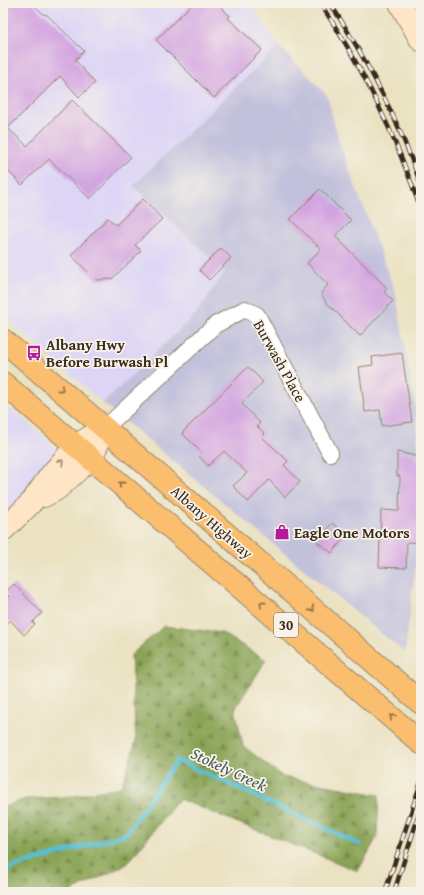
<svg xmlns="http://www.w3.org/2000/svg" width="424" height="895" viewBox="0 0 424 895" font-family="'Gentium Book Plus',serif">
	<defs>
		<pattern id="forest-firs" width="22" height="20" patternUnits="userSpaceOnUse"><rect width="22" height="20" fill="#8aa456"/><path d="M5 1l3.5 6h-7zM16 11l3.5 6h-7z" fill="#728647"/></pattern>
	</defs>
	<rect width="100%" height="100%" fill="#f7f3e8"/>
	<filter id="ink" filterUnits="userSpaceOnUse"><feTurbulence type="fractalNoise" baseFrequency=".025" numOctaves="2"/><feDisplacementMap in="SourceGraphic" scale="8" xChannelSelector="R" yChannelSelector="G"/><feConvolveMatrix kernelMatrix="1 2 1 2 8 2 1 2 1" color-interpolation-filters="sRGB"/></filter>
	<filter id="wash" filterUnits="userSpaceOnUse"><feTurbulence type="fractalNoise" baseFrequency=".012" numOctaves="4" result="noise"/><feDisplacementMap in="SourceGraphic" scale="16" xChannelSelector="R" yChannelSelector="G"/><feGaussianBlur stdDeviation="0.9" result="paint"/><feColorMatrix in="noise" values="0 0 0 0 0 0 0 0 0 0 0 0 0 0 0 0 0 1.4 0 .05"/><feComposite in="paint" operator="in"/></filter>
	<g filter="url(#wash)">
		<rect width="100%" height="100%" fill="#ebe2c2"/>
		<g fill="#ddd5f6">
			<polygon points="3,3 250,3 279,46 133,186 225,271 197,313 103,403 3,315"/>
			<polygon points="3,402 73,462 3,527"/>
		</g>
		<polygon fill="#c2c1dc" points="279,46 327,95 340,145 396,294 416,411 421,505 421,521 405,653 103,403 197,313 225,271 133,186"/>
		<polygon fill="url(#forest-firs)" stroke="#62673a" points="164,626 222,633 266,660 235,709 243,746 283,777 379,795 377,837 358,871 179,799 127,864 70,892 3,892 3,807 26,799 69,797 121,787 136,741 131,655"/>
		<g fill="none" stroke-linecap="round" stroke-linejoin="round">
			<polyline stroke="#55bfd2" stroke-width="4.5" points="3,870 126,834 177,760 359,844"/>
		</g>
		<g id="blocks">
			<g fill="#d3a5e0">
				<polygon points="12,3 32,3 44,15 46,14 84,51 75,60 95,83 79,97 60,76 8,128 27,146 72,100 131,157 90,199 49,159 22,185 3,166 3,12"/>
				<polygon points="193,3 217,3 230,16 228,18 262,50 214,98 156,40"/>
				<polygon points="320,189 351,220 335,236 387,288 384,292 393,301 360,336 326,302 321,293 328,285 307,263 321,249 290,219"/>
				<polygon points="143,199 162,219 135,245 141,251 112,279 96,280 71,255 108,218 116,225"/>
				<polygon points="221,248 231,258 209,280 199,270"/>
				<polygon points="402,353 412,422 382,426 380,410 365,412 359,367 373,365 372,357"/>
				<polygon points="248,367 263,382 242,404 260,423 257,426 265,434 262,437 288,461 284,465 300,482 285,497 269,480 248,502 233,486 247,473 224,451 208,466 199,456 202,453 182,433"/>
				<polygon points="397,452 416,456 416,461 421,461 420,543 407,542 406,568 379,567 381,510 399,511 400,476 397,476"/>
				<polygon points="332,523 347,534 332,553 317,542"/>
				<polygon points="14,584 42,613 32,623 35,624 24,635 10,620 3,626 3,601 9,596 5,592"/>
			</g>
		</g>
	</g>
	<g filter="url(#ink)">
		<use href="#blocks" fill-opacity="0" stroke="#938670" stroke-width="1"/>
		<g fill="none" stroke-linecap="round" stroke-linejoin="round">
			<g stroke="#938670" stroke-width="18">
				<polyline id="street" points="105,428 215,325 245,309 257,315 330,453"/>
			</g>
			<g stroke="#938670" stroke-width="24">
				<g id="secondary">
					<polyline points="400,3 421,40"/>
					<polyline points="44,496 57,489 91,458 99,441"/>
					<polyline points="3,530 31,503 50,476 77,445 105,428"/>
				</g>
			</g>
			<g stroke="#938670" stroke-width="24">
				<g id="highway">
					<polyline points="3,340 421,703"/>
					<polyline points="3,383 421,743"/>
				</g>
			</g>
			<use href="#street" stroke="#fff" stroke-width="16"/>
			<use href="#secondary" stroke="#fde5c5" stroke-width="22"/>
			<use href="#highway" stroke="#fbbd6e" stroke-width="22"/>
			<g stroke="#3b2a1e" stroke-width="4.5">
				<g id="rail">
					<path d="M320,3C363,67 396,137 421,210"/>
					<path d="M330,3C367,60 399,121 421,185"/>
					<polyline points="385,892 421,782"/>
					<polyline points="394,892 421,808"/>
				</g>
			</g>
			<use href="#rail" stroke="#f7f3e8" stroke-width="3" stroke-dasharray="9" stroke-linecap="butt"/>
		</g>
		<defs><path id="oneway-chevron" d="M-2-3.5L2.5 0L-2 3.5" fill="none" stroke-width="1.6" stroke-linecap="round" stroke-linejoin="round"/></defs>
		<g stroke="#916c42">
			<use href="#oneway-chevron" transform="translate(61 389) rotate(41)"/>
			<use href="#oneway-chevron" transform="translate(121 484) rotate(-140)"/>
			<use href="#oneway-chevron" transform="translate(262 604) rotate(-139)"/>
			<use href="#oneway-chevron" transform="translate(312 609) rotate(41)"/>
			<use href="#oneway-chevron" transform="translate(392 717) rotate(-139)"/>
		</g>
		<use stroke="#9c8872" href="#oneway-chevron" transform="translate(61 462) rotate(-48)"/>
	</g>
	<defs>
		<g id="bus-bare" transform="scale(1.2)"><path d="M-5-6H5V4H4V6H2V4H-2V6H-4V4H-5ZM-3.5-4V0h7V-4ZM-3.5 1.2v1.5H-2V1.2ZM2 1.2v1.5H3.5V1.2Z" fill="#b5179e" stroke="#f7f3e8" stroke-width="2.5" paint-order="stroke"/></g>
		<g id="shop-bare" transform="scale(1.2)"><path d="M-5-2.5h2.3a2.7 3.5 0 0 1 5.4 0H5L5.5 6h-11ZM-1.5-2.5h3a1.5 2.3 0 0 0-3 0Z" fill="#b5179e" stroke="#f7f3e8" stroke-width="2.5" paint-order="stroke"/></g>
	</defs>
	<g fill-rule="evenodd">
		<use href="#bus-bare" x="34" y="353"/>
		<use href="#shop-bare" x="282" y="532"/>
	</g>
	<g text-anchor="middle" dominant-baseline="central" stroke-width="3.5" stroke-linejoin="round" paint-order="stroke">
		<rect fill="#f7f3e8" stroke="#73665b" stroke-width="1" x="274" y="613" width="24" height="24" rx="3"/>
		<g font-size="14" font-weight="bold" fill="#3b2a1e">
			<text x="286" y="625">30</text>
		</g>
		<g font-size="15" font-weight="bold" fill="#3b2a1e" stroke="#f7f3e8" text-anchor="start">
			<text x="46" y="344">Albany Hwy<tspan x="46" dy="17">Before Burwash Pl</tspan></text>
			<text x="294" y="532">Eagle One Motors</text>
		</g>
		<g font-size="15" fill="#3b2a1e" stroke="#f7f3e8">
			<text transform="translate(280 361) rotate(61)">Burwash Place</text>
			<text transform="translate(212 522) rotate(41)">Albany Highway</text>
		</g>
		<g font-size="16" font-style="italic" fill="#435754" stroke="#f7f3e8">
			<text transform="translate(229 769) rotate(25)">Stokely Creek</text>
		</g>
	</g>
	<rect width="424" height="895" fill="none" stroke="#f7f3e8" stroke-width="16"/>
</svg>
